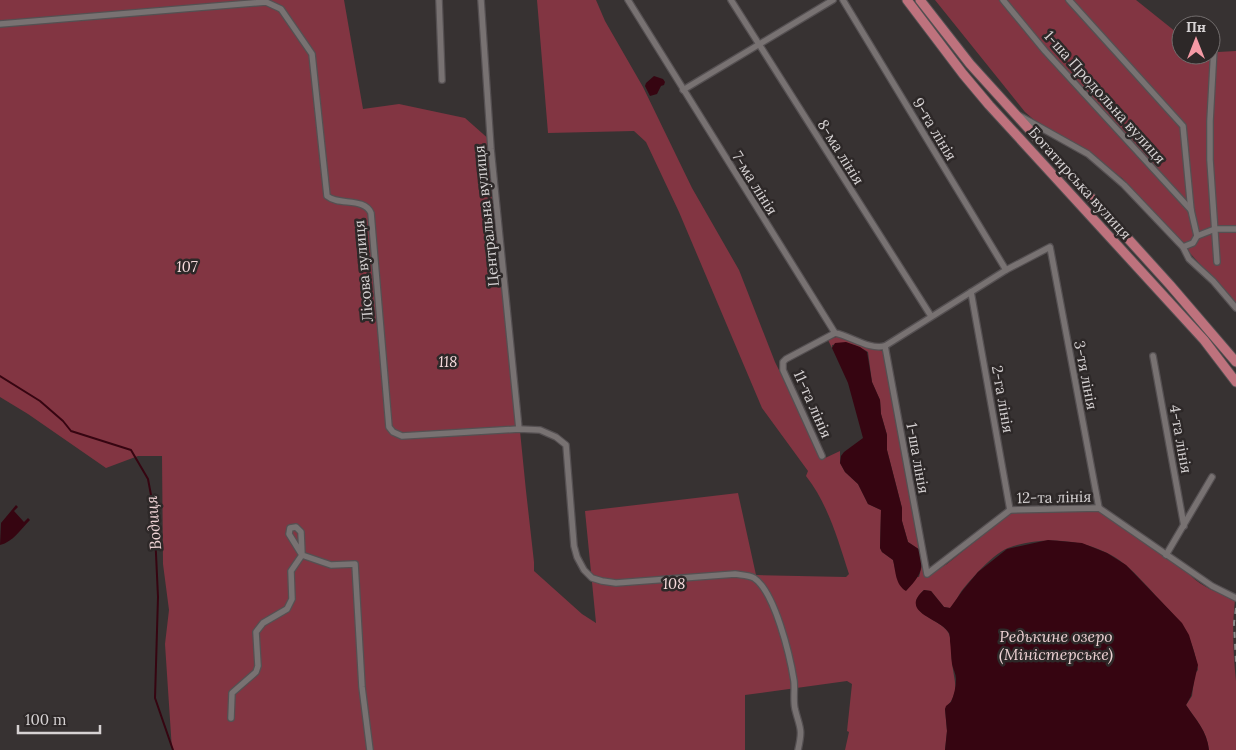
<svg xmlns="http://www.w3.org/2000/svg" width="1236" height="750" viewBox="0 0 1236 750" font-family="Lora,serif">
	<rect width="100%" height="100%" fill="#373232"/>
	<g fill="#823542">
		<path d="M0,0H344L363,109L399,104L465,118L491,141L526,491L534,562V571L582,614L596,623L585,511L738,493L756,575L846,577L849,574C838,540 828,504 806,476L808,471L762,408L679,212L646,142L634,131L548,133L537,0H596L605,21L643,87L692,188L739,270L775,362L823,459L840,451V463L845,472L858,484L868,504L881,510L880,548L882,552L893,560L896,572L919,577L922,565L921,555L927,576L947,564L1010,513L1086,510L1098,511L1188,572C1199,587 1218,592 1235,600C1232,627 1233,653 1236,681C1236,703 1236,727 1236,750H1209C1207,731 1196,720 1186,705L1192,696L1195,673L1198,670C1193,634 1180,621 1156,596C1147,586 1137,575 1127,566C1096,539 1045,534 1008,548C993,554 973,577 963,589C958,595 956,603 950,608L944,607L931,591L924,590C898,613 943,618 949,634C952,642 951,653 952,662C954,683 961,691 945,709L947,731L945,750H845L849,732L847,731L852,684L847,681L745,695V750H172L165,644L169,610L163,564L162,456H138L106,468L28,414L0,397Z"/>
		<polygon points="935,0 1136,0 1181,36 1181,55 1211,55 1211,41 1215,41 1218,52 1236,51 1236,304 1122,178 1095,158 1066,139 1040,125 1025,112"/>
		<path d="M839,336L882,351L885,355L920,550L908,542L902,521V508L887,450V435L881,414L880,400L872,382L868,352C856,344 846,342 832,345V348L828,340Z"/>
	</g>
	<g fill="#360511">
		<polygon points="654,76 663,79 665,82 664,85 661,86 657,94 650,96 645,86 646,83"/>
		<path d="M846,342L860,347L867,352L872,382L880,400L881,414L887,435V450L902,508V521L908,542L920,550C924,570 920,576 906,591C895,584 896,572 893,560L882,552L880,548L881,510L868,504L858,484L845,472L840,463L841,456L844,452L863,438L848,383L832,348L835,343Z"/>
		<path d="M16,505L18,507L14,511L24,522L28,518L30,520C21,529 13,542 0,545L1,523Z"/>
		<path d="M1048,540L1082,543L1107,553L1126,565L1182,623L1189,635L1198,665L1191,696L1186,705C1196,720 1207,731 1209,750H945L947,731L945,709L946,706L951,702C954,695 956,687 956,679C956,674 953,669 952,664C951,657 951,649 950,641C950,638 950,636 949,633C941,618 898,613 924,590L931,591L944,607L950,608L963,590L978,572L1007,549Z"/>
	</g>
	<g fill="none" stroke-linecap="round" stroke-linejoin="round">
		<polyline stroke="#360511" stroke-width="2" points="0,376 40,401 63,421 71,431 131,450 148,479 154,511 158,597 155,698 173,750"/>
		<g stroke="#555052" stroke-width="8">
			<g id="street">
				<polyline points="439,0 442,80"/>
				<polyline points="481,0 491,149 519,429"/>
				<path d="M628,0L835,333C851,336 869,350 885,346L1006,270L1050,247L1099,508"/>
				<polyline points="731,0 931,316"/>
				<polyline points="843,0 1006,270"/>
				<polyline points="1003,0 1045,51 1191,210"/>
				<polyline points="1069,0 1183,126 1191,210 1197,236"/>
				<path d="M0,24L266,2L281,9L312,54L327,196C339,206 364,197 371,213L389,427L393,432L402,436L519,429L540,430L556,437L566,445L574,546L577,557L584,570L592,578L602,581L616,583L735,574C740,575 749,575 754,578C775,592 790,656 794,681C795,690 793,700 795,709C800,729 803,728 798,750"/>
				<polyline points="1214,48 1210,121 1210,160 1217,262"/>
				<polyline points="683,90 833,0"/>
				<polyline points="1020,116 1088,154 1124,185 1183,247 1189,259 1213,281 1236,308"/>
				<polyline points="1183,247 1193,243 1197,236 1215,229 1236,229"/>
				<polyline points="971,292 1010,510"/>
				<polyline points="885,346 927,574 1010,510 1099,508 1212,586 1236,598"/>
				<polyline points="1153,356 1184,526"/>
				<polyline points="822,456 783,370 783,362 786,359 835,333"/>
				<polyline points="1166,555 1212,477"/>
				<polyline points="231,718 232,693 256,672 258,666 256,632 263,623 287,609 292,599 291,571 302,555 289,534 290,528 296,527 301,532 302,555 331,565 355,564 362,687 370,750"/>
			</g>
		</g>
		<g stroke="#555052" stroke-width="11">
			<g id="primary">
				<polyline points="907,0 963,74 989,105 1204,340 1236,382"/>
				<polyline points="920,0 970,64 1170,285 1236,362"/>
			</g>
		</g>
		<use href="#street" stroke="#787272" stroke-width="5.5"/>
		<use href="#primary" stroke="#be727d" stroke-width="9"/>
		<polyline stroke="#8a8686" stroke-width="2" stroke-dasharray="6 6" stroke-linecap="butt" points="1236,608 1234,623 1236,663"/>
	</g>
	<g text-anchor="middle" dominant-baseline="central" stroke-width="5" stroke-linejoin="round" paint-order="stroke">
		<g font-size="15" fill="#d6d2d3" stroke="#2d2828">
			<text transform="translate(1105 97) rotate(48)">1-ша Продольна вулиця</text>
			<text transform="translate(935 129) rotate(59)">9-та лінія</text>
			<text transform="translate(841 152) rotate(58)">8-ма лінія</text>
			<text transform="translate(755 183) rotate(58)">7-ма лінія</text>
			<text transform="translate(1080 183) rotate(48)">Богатирська вулиця</text>
			<text transform="translate(486 216) rotate(-96)">Центральна вулиця</text>
			<text transform="translate(363 271) rotate(-95)">Лісова вулиця</text>
			<text transform="translate(1086 375) rotate(79)">3-тя лінія</text>
			<text transform="translate(1003 399) rotate(80)">2-га лінія</text>
			<text transform="translate(813 404) rotate(66)">11-та лінія</text>
			<text transform="translate(1181 439) rotate(80)">4-та лінія</text>
			<text transform="translate(918 458) rotate(80)">1-ша лінія</text>
			<text transform="translate(1054 497) rotate(-1)">12-та лінія</text>
		</g>
		<g font-size="15" font-style="italic" fill="#f6dadc" stroke="#2d2828">
			<text x="187" y="266">107</text>
			<text x="448" y="361">118</text>
			<text x="674" y="583">108</text>
		</g>
		<g font-size="16" font-style="italic" fill="#edd1d3" stroke="#2d2828">
			<text transform="translate(153 523) rotate(-95)">Водиця</text>
			<text x="1056" y="636">Редькине озеро<tspan x="1056" dy="18">(Міністерське)</tspan></text>
		</g>
	</g>
	<g transform="translate(1196 40)"><circle r="24" fill="#2d2828" stroke="#716c6c"/>
	<path d="M0-4L9 19L0 12L-9 19Z" fill="#f49aa5"/>
	<text y="-8" font-size="14" font-weight="bold" text-anchor="middle" fill="#d6d2d3">Пн</text>
	</g>
	<path d="M18 725v8h82v-8" fill="none" stroke="#d6d2d3" stroke-width="2.5"/>
	<text x="25" y="725" font-size="15" fill="#d6d2d3" stroke="#2d2828" stroke-width="4" paint-order="stroke">100 m</text>
</svg>
